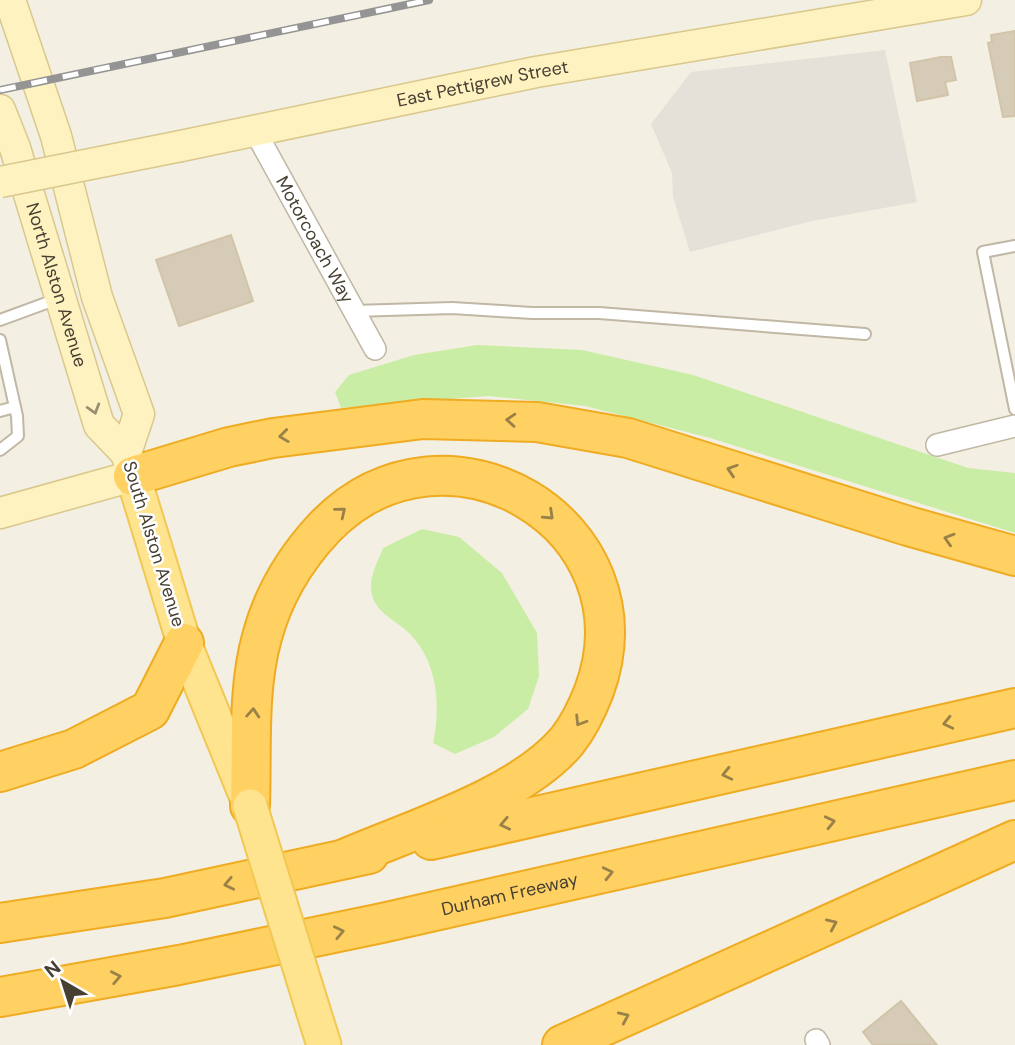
<svg xmlns="http://www.w3.org/2000/svg" width="1015" height="1045" viewBox="0 0 1015 1045" font-family="'DM Sans',sans-serif">
	<rect width="100%" height="100%" fill="#f3efe2"/>
	<polygon fill="#e5e0d8" points="885,50 917,202 812,221 690,252 673,197 672,173 651,124 691,72"/>
	<g fill="#caeda6">
		<polygon points="477,345 582,350 693,375 968,468 1015,473 1015,533 710,438 585,406 488,396 341,408 335,392 349,375 414,355"/>
		<path d="M422,529L459,537L502,573L537,633L539,676L528,709L494,737L455,754L433,743C441,706 438,661 408,632C394,619 373,612 371,589C370,575 378,561 383,548Z"/>
	</g>
	<g fill="#d6cbb7" stroke="#d2c4a9" stroke-width="2">
		<polygon points="1015,31 1015,116 1003,117 988,43 992,42 991,35"/>
		<polygon points="941,57 951,57 956,80 945,82 948,95 917,101 910,63"/>
		<polygon points="231,235 253,301 179,326 156,260"/>
		<polygon points="901,1001 937,1045 873,1045 863,1032"/>
	</g>
	<g fill="none" stroke-linecap="round" stroke-linejoin="round">
		<g stroke="#c0b7a4" stroke-width="14">
			<g id="lane">
				<polyline points="1015,246 983,252 1015,409"/>
				<polyline points="354,311 452,308 532,313 599,313 865,334"/>
				<polyline points="0,320 60,298"/>
				<polyline points="0,340 17,416 18,436 0,450"/>
				<polyline points="0,411 15,407"/>
			</g>
		</g>
		<g stroke="#c0b7a4" stroke-width="24">
			<g id="street">
				<path id="s1" d="M255,131L375,349"/>
				<polyline points="937,445 1015,426"/>
				<polyline points="816,1040 819,1045"/>
			</g>
		</g>
		<g stroke="#d9c88c" stroke-width="33">
			<g id="secondary">
				<path id="s2" d="M0,110L15,148L99,425L126,453"/>
				<path id="s3" d="M181,146L536,72L966,0"/>
				<polyline points="0,513 133,476 126,453 139,414 97,297 56,136 10,0"/>
			</g>
		</g>
		<g stroke="#f1c853" stroke-width="37">
			<g id="primary">
				<polyline points="133,476 184,643 248,800"/>
				<polyline points="313,1010 324,1045"/>
			</g>
		</g>
		<g stroke="#efab21" stroke-width="42">
			<g id="highway">
				<polyline points="133,476 229,447 273,438 423,419 537,422 628,438 908,526 1015,556"/>
				<polyline points="0,772 74,749 150,710 184,643"/>
				<path d="M250,806C252,751 247,690 262,637C273,596 295,559 324,528C445,401 655,525 594,691C587,709 579,726 567,741C520,797 411,830 344,859"/>
				<polyline points="431,840 1015,708"/>
				<polyline points="0,923 165,898 369,854"/>
				<path id="s4" d="M0,997L179,965L382,923L1015,780"/>
				<polyline points="562,1045 1015,840"/>
			</g>
		</g>
		<use href="#lane" stroke="#fff" stroke-width="10"/>
		<use href="#street" stroke="#fff" stroke-width="21"/>
		<use href="#secondary" stroke="#fff2c1" stroke-width="30"/>
		<use href="#primary" stroke="#ffe490" stroke-width="33"/>
		<use href="#highway" stroke="#ffd162" stroke-width="38"/>
		<g stroke="#949494" stroke-width="8">
			<polyline id="rail" points="0,90 429,0"/>
		</g>
		<use href="#rail" stroke="#fff" stroke-width="5" stroke-dasharray="16" stroke-linecap="butt"/>
		<g stroke="#d9c88c" stroke-width="33" stroke-linecap="butt">
			<polyline id="secondary-bridge" points="0,182 181,146"/>
		</g>
		<g stroke="#f1c853" stroke-width="37" stroke-linecap="butt">
			<polyline id="primary-bridge" points="250,806 313,1010"/>
		</g>
		<use href="#secondary-bridge" stroke="#fff2c1" stroke-width="30"/>
		<use href="#primary-bridge" stroke="#ffe490" stroke-width="33"/>
	</g>
	<defs><path id="oneway-chevron" d="M-2-3.5L2.5 0L-2 3.5" fill="none" stroke-width="1.6" stroke-linecap="round" stroke-linejoin="round" transform="scale(1.75)"/></defs>
	<use stroke="#999072" href="#oneway-chevron" transform="translate(94 409) rotate(73)"/>
	<g stroke="#998148">
		<use href="#oneway-chevron" transform="translate(511 420) rotate(-176)"/>
		<use href="#oneway-chevron" transform="translate(284 436) rotate(173)"/>
		<use href="#oneway-chevron" transform="translate(732 470) rotate(-162)"/>
		<use href="#oneway-chevron" transform="translate(341 512) rotate(-39)"/>
		<use href="#oneway-chevron" transform="translate(549 515) rotate(43)"/>
		<use href="#oneway-chevron" transform="translate(949 539) rotate(-163)"/>
		<use href="#oneway-chevron" transform="translate(253 713) rotate(-86)"/>
		<use href="#oneway-chevron" transform="translate(580 721) rotate(122)"/>
		<use href="#oneway-chevron" transform="translate(948 723) rotate(167)"/>
		<use href="#oneway-chevron" transform="translate(727 774) rotate(167)"/>
		<use href="#oneway-chevron" transform="translate(830 822) rotate(-13)"/>
		<use href="#oneway-chevron" transform="translate(505 824) rotate(168)"/>
		<use href="#oneway-chevron" transform="translate(608 873) rotate(-13)"/>
		<use href="#oneway-chevron" transform="translate(229 884) rotate(168)"/>
		<use href="#oneway-chevron" transform="translate(832 924) rotate(-24)"/>
		<use href="#oneway-chevron" transform="translate(339 932) rotate(-12)"/>
		<use href="#oneway-chevron" transform="translate(116 977) rotate(-11)"/>
		<use href="#oneway-chevron" transform="translate(624 1017) rotate(-24)"/>
	</g>
	<g text-anchor="middle" dominant-baseline="central" stroke-width="5" stroke-linejoin="round" paint-order="stroke">
		<g font-size="18" fill="#463f32" stroke="#fff">
			<text stroke="none"><textPath href="#s3" startOffset="308">East Pettigrew Street</textPath></text>
			<text stroke="none"><textPath href="#s1" startOffset="124">Motorcoach Way</textPath></text>
			<text stroke="none"><textPath href="#s2" startOffset="184">North Alston Avenue</textPath></text>
			<text transform="translate(154 544) rotate(73)">South Alston Avenue</text>
			<text stroke="none"><textPath href="#s4" startOffset="520">Durham Freeway</textPath></text>
		</g>
	</g>
	<g transform="translate(63 982) rotate(321)" stroke="#ffffff" stroke-width="5" paint-order="stroke">
	<path d="M0-5L12 26L0 18L-12 26Z" fill="#463f32"/>
	<text y="-10" font-size="19" font-weight="bold" text-anchor="middle" fill="#463f32">N</text>
	</g>
</svg>
